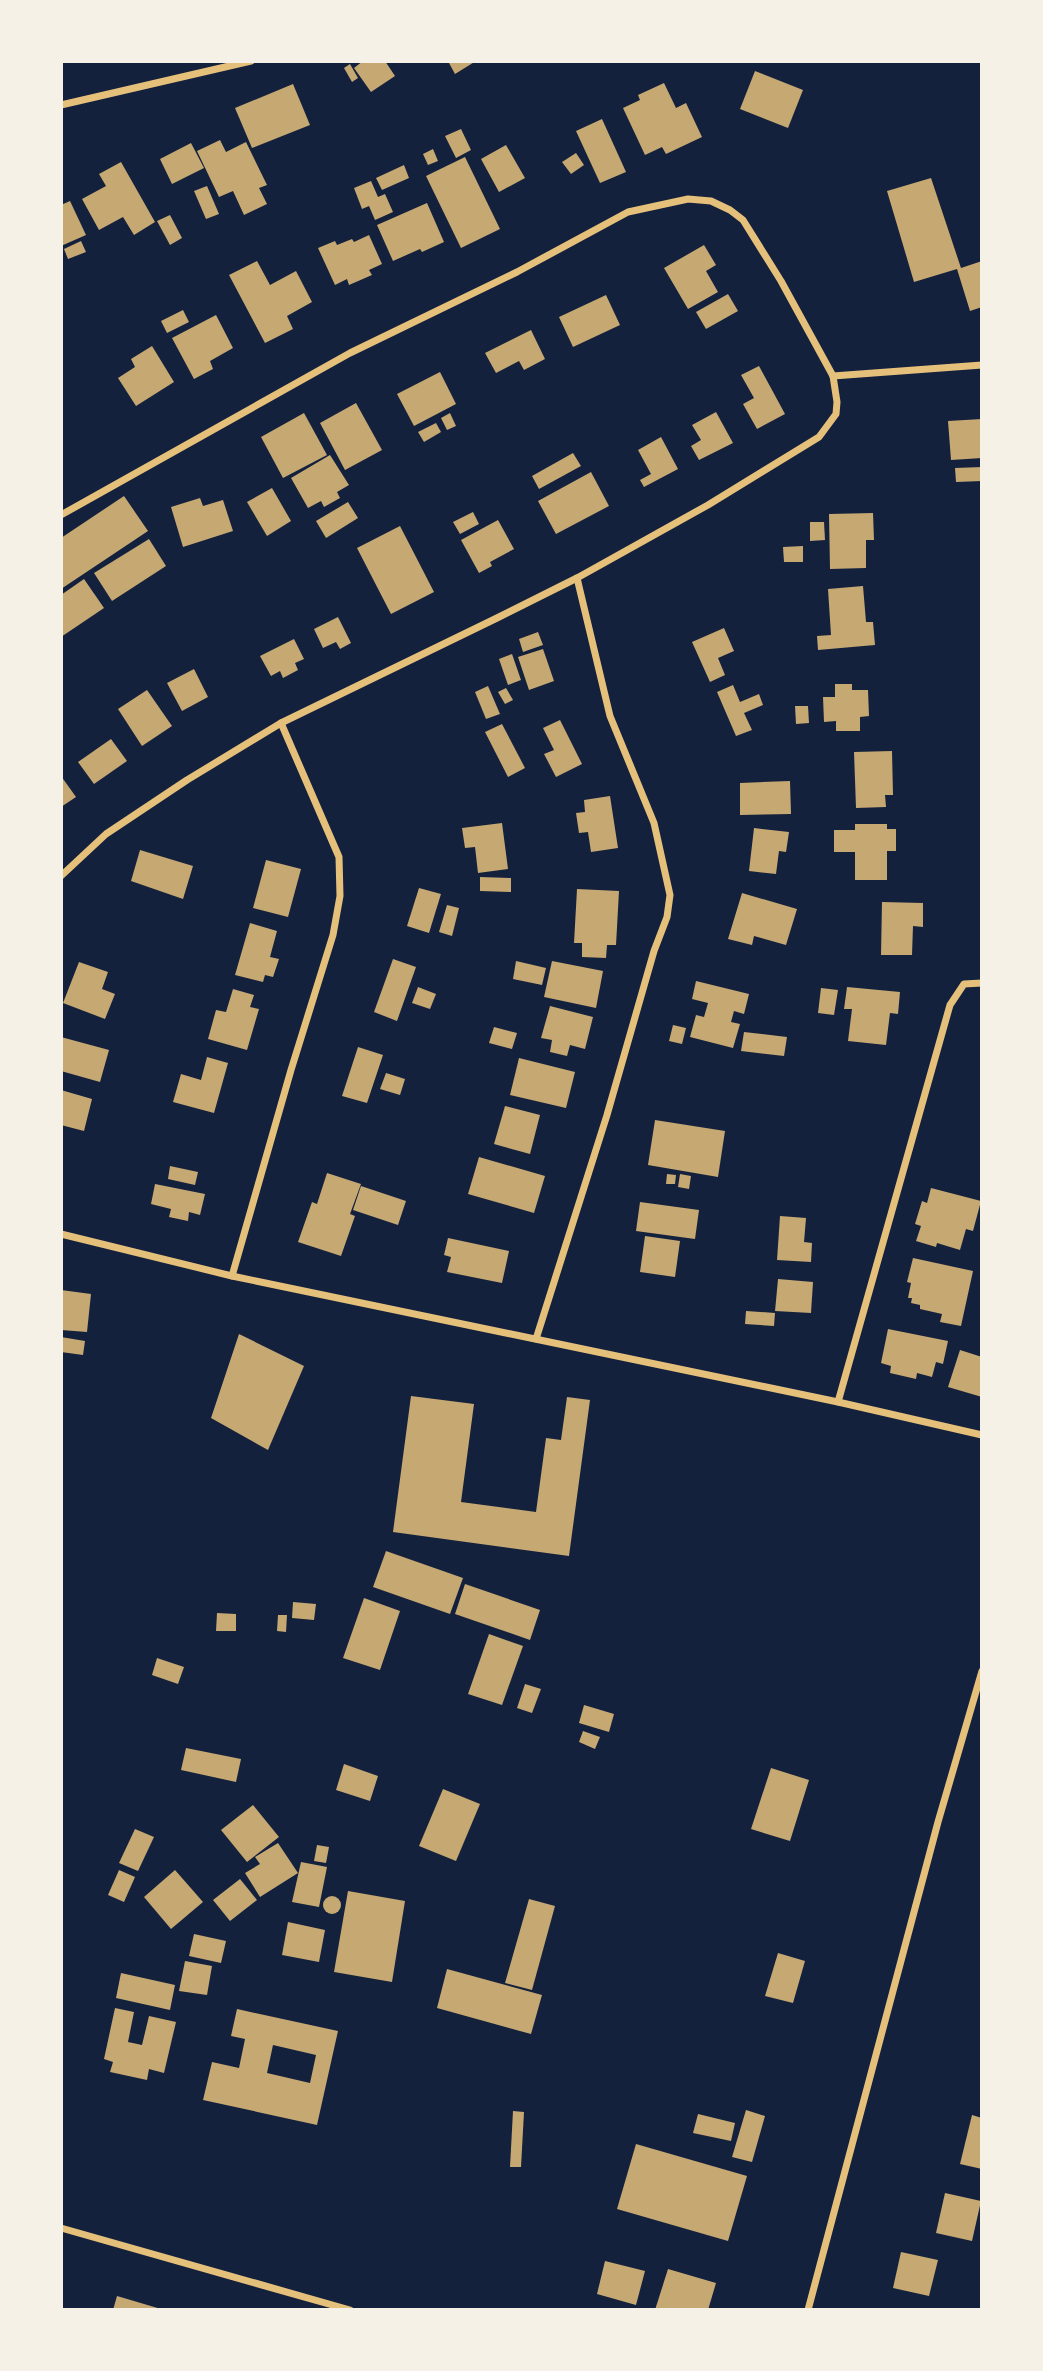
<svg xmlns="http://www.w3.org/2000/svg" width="1043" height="2371" viewBox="0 0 1043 2371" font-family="Poppins,sans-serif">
	<rect width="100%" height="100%" fill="#14213d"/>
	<g fill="#c6a872" fill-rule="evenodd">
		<polygon points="363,61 385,61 395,76 371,92 354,68"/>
		<polygon points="452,61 476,61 455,74 449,63"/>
		<polygon points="350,64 358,78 352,82 344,68"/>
		<polygon points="755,71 803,90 788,128 740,109"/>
		<polygon points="664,83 676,108 686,103 702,137 666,154 662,147 645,155 623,108 640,100 638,95"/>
		<polygon points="293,84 310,125 252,148 235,108"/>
		<polygon points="602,119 626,172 600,183 576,131"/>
		<polygon points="461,129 471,150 456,158 445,136"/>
		<polygon points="220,140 226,152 246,142 267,185 259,188 267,204 244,215 233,191 219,197 197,151"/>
		<polygon points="191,143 204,168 172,184 160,159"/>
		<polygon points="506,145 525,178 499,192 481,159"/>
		<polygon points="433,149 438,161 428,165 423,154"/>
		<polygon points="576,153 584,165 571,174 562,162"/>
		<polygon points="465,157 500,229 461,248 426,176"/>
		<polygon points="121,162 155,222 134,235 123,217 99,230 82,199 106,186 99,174"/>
		<polygon points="404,165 409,178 382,190 376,178"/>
		<polygon points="931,178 961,268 982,261 982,307 970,311 957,269 914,282 887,191"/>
		<polygon points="371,181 378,197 385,194 393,212 375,220 369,206 362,209 354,188"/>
		<polygon points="207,186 219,214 206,219 194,191"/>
		<polygon points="70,201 86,235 61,246 61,205"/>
		<polygon points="427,203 444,242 422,252 420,249 393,261 377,225"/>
		<polygon points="170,215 182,238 170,245 157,221"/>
		<polygon points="369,235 382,264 369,270 372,275 349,285 347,279 335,285 318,248 335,241 337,245 352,239 354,242"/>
		<polygon points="81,241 86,252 68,259 64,249"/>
		<polygon points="704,245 716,265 706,271 718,292 688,309 664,268"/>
		<polygon points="257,261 270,285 296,271 312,302 287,316 293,329 265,343 229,275"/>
		<polygon points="728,294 738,311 706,329 696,312"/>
		<polygon points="606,295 620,325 573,347 559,317"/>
		<polygon points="183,310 189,322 167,333 161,321"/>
		<polygon points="216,315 233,348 210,361 213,369 194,379 172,338"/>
		<polygon points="531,330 545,359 524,370 519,361 496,373 485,353"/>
		<polygon points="152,346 174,382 136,406 118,378 135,367 131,359"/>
		<polygon points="759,366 785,414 757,429 743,404 754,398 741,375"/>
		<polygon points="440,372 456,404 414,426 397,394"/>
		<polygon points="356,403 382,450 345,470 320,423"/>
		<polygon points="716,412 733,443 699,460 691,446 701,440 692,425"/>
		<polygon points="304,413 327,455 283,478 261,437"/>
		<polygon points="450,413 456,426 447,430 441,418"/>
		<polygon points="982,419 982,458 951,460 948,421"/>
		<polygon points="436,423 441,432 424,442 418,432"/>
		<polygon points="661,437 678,469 644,487 640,480 651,474 638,450"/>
		<polygon points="573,453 581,466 539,489 532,476"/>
		<polygon points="330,455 349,485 337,492 340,498 324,507 321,501 308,508 291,478"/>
		<polygon points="982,467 982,481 956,482 955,468"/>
		<polygon points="591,472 609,506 556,534 538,501"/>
		<polygon points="272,488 291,521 267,536 247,502"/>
		<polygon points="124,496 148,531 61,589 61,538"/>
		<polygon points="200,498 203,506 223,500 233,531 183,547 171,507"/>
		<polygon points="348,502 358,518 326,538 316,521"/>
		<polygon points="473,512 479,524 460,534 453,522"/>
		<polygon points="873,513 874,540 866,540 866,568 830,569 829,514"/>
		<polygon points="498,520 514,549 490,562 492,566 479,573 461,540"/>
		<polygon points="810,522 824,522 825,540 810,541"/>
		<polygon points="400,526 434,592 391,614 357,548"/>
		<polygon points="149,539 166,566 112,601 94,573"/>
		<polygon points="803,546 803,562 784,562 783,547"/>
		<polygon points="84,579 104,608 61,637 61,595"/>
		<polygon points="863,586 866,622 873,622 875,645 818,650 817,636 831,635 828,589"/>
		<polygon points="338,617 351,643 340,649 336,642 323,648 314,629"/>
		<polygon points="724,628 734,651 718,658 725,675 710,682 692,642"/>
		<polygon points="538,632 543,645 523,652 519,639"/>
		<polygon points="294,639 304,659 295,663 298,670 283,678 280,671 271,676 260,656"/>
		<polygon points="543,649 554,681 529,690 518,657"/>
		<polygon points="512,654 521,680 508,685 499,659"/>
		<polygon points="194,669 208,697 182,711 167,683"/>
		<polygon points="835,684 852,684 852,690 868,690 869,716 860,717 860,731 836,731 836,721 824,722 823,697 835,697"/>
		<polygon points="733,685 740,702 759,694 763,705 744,713 752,730 736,736 717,692"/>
		<polygon points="488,686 500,714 486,719 475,692"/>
		<polygon points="506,688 513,700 505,704 498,692"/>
		<polygon points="147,690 172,726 142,746 118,709"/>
		<polygon points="795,706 808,706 809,723 796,724"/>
		<polygon points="560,720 582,764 556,777 544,754 554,750 543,728"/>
		<polygon points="502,724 525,768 508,777 485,732"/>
		<polygon points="111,739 127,761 94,784 78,762"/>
		<polygon points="892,751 893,795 885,795 886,807 856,808 854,752"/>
		<polygon points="61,776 76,797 61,807"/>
		<polygon points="790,781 791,814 740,815 740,783"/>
		<polygon points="610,796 618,848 591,852 588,832 579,833 576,813 585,812 584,800"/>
		<polygon points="502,823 508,869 478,873 475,847 465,848 462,828"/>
		<polygon points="855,824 887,824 887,829 896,829 896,851 887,851 887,880 855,880 855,852 834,852 834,830 855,830"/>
		<polygon points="754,828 789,832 786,852 779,851 776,874 749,871"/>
		<polygon points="140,850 193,866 183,899 131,881"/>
		<polygon points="266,860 301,869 288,917 253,908"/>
		<polygon points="480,877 511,878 511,892 480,891"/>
		<polygon points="419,888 441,894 429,933 407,926"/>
		<polygon points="577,889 619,891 616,945 607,945 606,958 582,957 582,943 574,943"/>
		<polygon points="742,893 797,909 786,945 754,936 752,945 728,939"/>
		<polygon points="882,902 923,903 923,927 913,926 912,955 881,955"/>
		<polygon points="447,905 459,908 452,936 439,932"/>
		<polygon points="250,923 277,931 270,957 279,959 273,977 265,975 263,982 235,975"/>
		<polygon points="393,959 416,967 397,1021 374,1012"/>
		<polygon points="516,961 546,968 542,985 513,979"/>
		<polygon points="552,961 603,971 596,1008 544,997"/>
		<polygon points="79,962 108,972 102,989 115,994 105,1019 63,1003"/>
		<polygon points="696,981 749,994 744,1014 734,1011 731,1022 740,1024 733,1048 690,1037 696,1015 704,1017 708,1003 692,999"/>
		<polygon points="418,987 436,994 430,1009 412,1003"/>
		<polygon points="847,987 900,992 898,1014 890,1013 886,1045 848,1041 852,1009 844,1009"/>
		<polygon points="821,988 838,990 834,1015 818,1013"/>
		<polygon points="233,989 254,995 250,1007 259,1009 247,1050 208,1039 216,1010 226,1012"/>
		<polygon points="550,1006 593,1017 585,1049 570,1045 567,1056 550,1052 552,1040 541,1038"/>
		<polygon points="673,1025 686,1028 682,1044 669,1041"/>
		<polygon points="494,1027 517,1033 512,1049 489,1043"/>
		<polygon points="744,1032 787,1037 784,1056 741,1051"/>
		<polygon points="61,1037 109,1050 100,1082 61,1071"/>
		<polygon points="358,1047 383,1055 367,1103 342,1096"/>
		<polygon points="207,1057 228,1063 214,1113 173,1102 181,1074 201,1080"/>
		<polygon points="519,1058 575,1072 566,1108 510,1095"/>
		<polygon points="386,1073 405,1079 400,1095 380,1089"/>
		<polygon points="61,1090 92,1099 84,1131 61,1125"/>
		<polygon points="505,1106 540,1115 530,1154 494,1144"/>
		<polygon points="655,1120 725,1131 718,1177 648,1165"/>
		<polygon points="479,1157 545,1176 534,1213 468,1194"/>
		<polygon points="170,1166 198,1172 195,1185 168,1179"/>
		<polygon points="327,1173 361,1184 350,1214 355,1216 341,1256 298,1242 312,1202 317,1204"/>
		<polygon points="667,1174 676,1175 675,1184 666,1184"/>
		<polygon points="680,1174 691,1176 689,1189 678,1187"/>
		<polygon points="155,1184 205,1194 200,1215 189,1212 188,1221 169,1217 171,1209 151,1204"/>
		<polygon points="361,1186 406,1201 398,1225 353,1210"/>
		<polygon points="931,1188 981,1201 973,1231 966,1229 960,1250 937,1243 936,1247 916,1241 921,1226 915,1224 922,1201 927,1203"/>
		<polygon points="640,1202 699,1210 695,1239 636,1231"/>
		<polygon points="780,1216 806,1218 804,1242 812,1243 811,1262 777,1260"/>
		<polygon points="645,1236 680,1241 675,1277 640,1272"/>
		<polygon points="448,1238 509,1251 502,1283 447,1272 451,1257 444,1255"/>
		<polygon points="913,1258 973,1271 961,1326 940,1322 942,1314 920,1309 920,1305 911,1303 912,1298 908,1298 911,1283 907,1282"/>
		<polygon points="778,1279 813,1282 811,1313 775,1311"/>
		<polygon points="61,1290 91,1294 87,1332 61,1330"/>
		<polygon points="746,1311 775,1313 774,1326 745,1324"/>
		<polygon points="888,1329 948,1341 943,1364 936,1362 932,1377 917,1373 916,1379 890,1373 891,1366 881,1363"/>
		<polygon points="239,1334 304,1366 268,1450 211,1418"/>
		<polygon points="61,1337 85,1341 83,1355 61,1352"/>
		<polygon points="960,1350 982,1357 982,1397 948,1387"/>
		<polygon points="411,1396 474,1404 461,1502 536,1512 546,1438 561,1440 567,1397 590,1400 569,1556 393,1532"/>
		<polygon points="386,1551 463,1578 450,1614 373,1587"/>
		<polygon points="465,1584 540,1610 530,1640 455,1614"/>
		<polygon points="364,1598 400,1611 380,1670 343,1658"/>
		<polygon points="293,1602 316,1604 314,1620 292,1618"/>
		<polygon points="217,1613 236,1614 236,1631 216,1631"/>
		<polygon points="278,1615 287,1615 286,1632 277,1631"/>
		<polygon points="489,1634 523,1646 502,1705 468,1694"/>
		<polygon points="157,1658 184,1667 178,1684 152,1675"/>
		<polygon points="525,1684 541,1689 532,1713 517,1708"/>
		<polygon points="584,1705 614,1714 609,1732 579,1723"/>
		<polygon points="583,1731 600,1737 595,1749 579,1742"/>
		<polygon points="186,1748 241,1759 236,1782 181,1770"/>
		<polygon points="344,1764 378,1776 370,1801 336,1790"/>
		<polygon points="771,1768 809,1780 790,1841 751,1829"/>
		<polygon points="443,1789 480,1804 456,1861 419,1846"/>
		<polygon points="253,1805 279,1837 247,1862 221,1830"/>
		<polygon points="135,1829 154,1837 138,1871 119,1863"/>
		<polygon points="278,1843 298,1873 260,1897 245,1873 260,1864 255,1857"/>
		<polygon points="317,1845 329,1847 326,1863 314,1861"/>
		<polygon points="301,1862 327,1867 319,1907 292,1902"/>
		<polygon points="119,1870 135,1877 124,1902 108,1895"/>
		<polygon points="175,1870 203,1902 171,1929 144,1897"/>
		<polygon points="240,1879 257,1900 230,1921 213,1900"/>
		<polygon points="348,1891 405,1901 392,1982 334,1972"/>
		<circle cx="332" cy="1905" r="9"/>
		<polygon points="529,1899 555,1906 532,1990 505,1983"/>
		<polygon points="288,1922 325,1930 319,1962 282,1955"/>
		<polygon points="194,1934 226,1941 221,1963 189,1956"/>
		<polygon points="778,1953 805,1961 793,2003 765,1996"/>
		<polygon points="185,1961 212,1966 207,1995 179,1991"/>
		<polygon points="447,1969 542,1995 531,2034 437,2008"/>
		<polygon points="121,1973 175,1985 170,2010 116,1998"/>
		<polygon points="115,2008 134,2012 128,2042 142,2045 149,2016 176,2022 164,2073 149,2069 147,2080 110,2072 113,2062 104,2059"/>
		<path d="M237,2009L338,2031L317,2125L203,2100L212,2062L239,2068L245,2039L231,2036ZM273,2045L316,2055L310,2083L267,2073Z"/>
		<polygon points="746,2110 765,2116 752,2162 732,2157"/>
		<polygon points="513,2111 524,2112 521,2167 510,2167"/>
		<polygon points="698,2114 735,2123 731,2141 693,2133"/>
		<polygon points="972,2115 982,2118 982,2169 960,2164"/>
		<polygon points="636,2144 747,2176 728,2241 617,2209"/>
		<polygon points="945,2193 981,2201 972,2241 936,2233"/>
		<polygon points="901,2252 938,2260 929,2296 893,2288"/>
		<polygon points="605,2261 645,2271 636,2305 597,2294"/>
		<polygon points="668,2269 716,2283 708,2310 655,2310"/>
		<polygon points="117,2296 161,2309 161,2310 113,2310"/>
	</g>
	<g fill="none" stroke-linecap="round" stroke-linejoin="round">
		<g stroke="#e5c07b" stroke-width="7">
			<polyline points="61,105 251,61"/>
			<polyline points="833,376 982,365"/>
			<polyline points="61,515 350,353 517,272 628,212 688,199 711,201 730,210 743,220 781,281 833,376 837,402 836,414 819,437 708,505 577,578 497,618 281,723 187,780 106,834 61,876"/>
			<polyline points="61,1234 232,1276 838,1402 982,1435"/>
			<polyline points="232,1276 291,1070 333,935 340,896 339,857 281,723"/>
			<polyline points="536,1339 607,1115 654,951 667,917 670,895 654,823 610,716 577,578"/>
			<polyline points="838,1402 950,1005 964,984 982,983"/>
			<polyline points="61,2228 350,2310"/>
			<polyline points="808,2310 938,1822 982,1671"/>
		</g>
	</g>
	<rect width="1043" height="2371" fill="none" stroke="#f6f1e7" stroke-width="126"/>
</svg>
